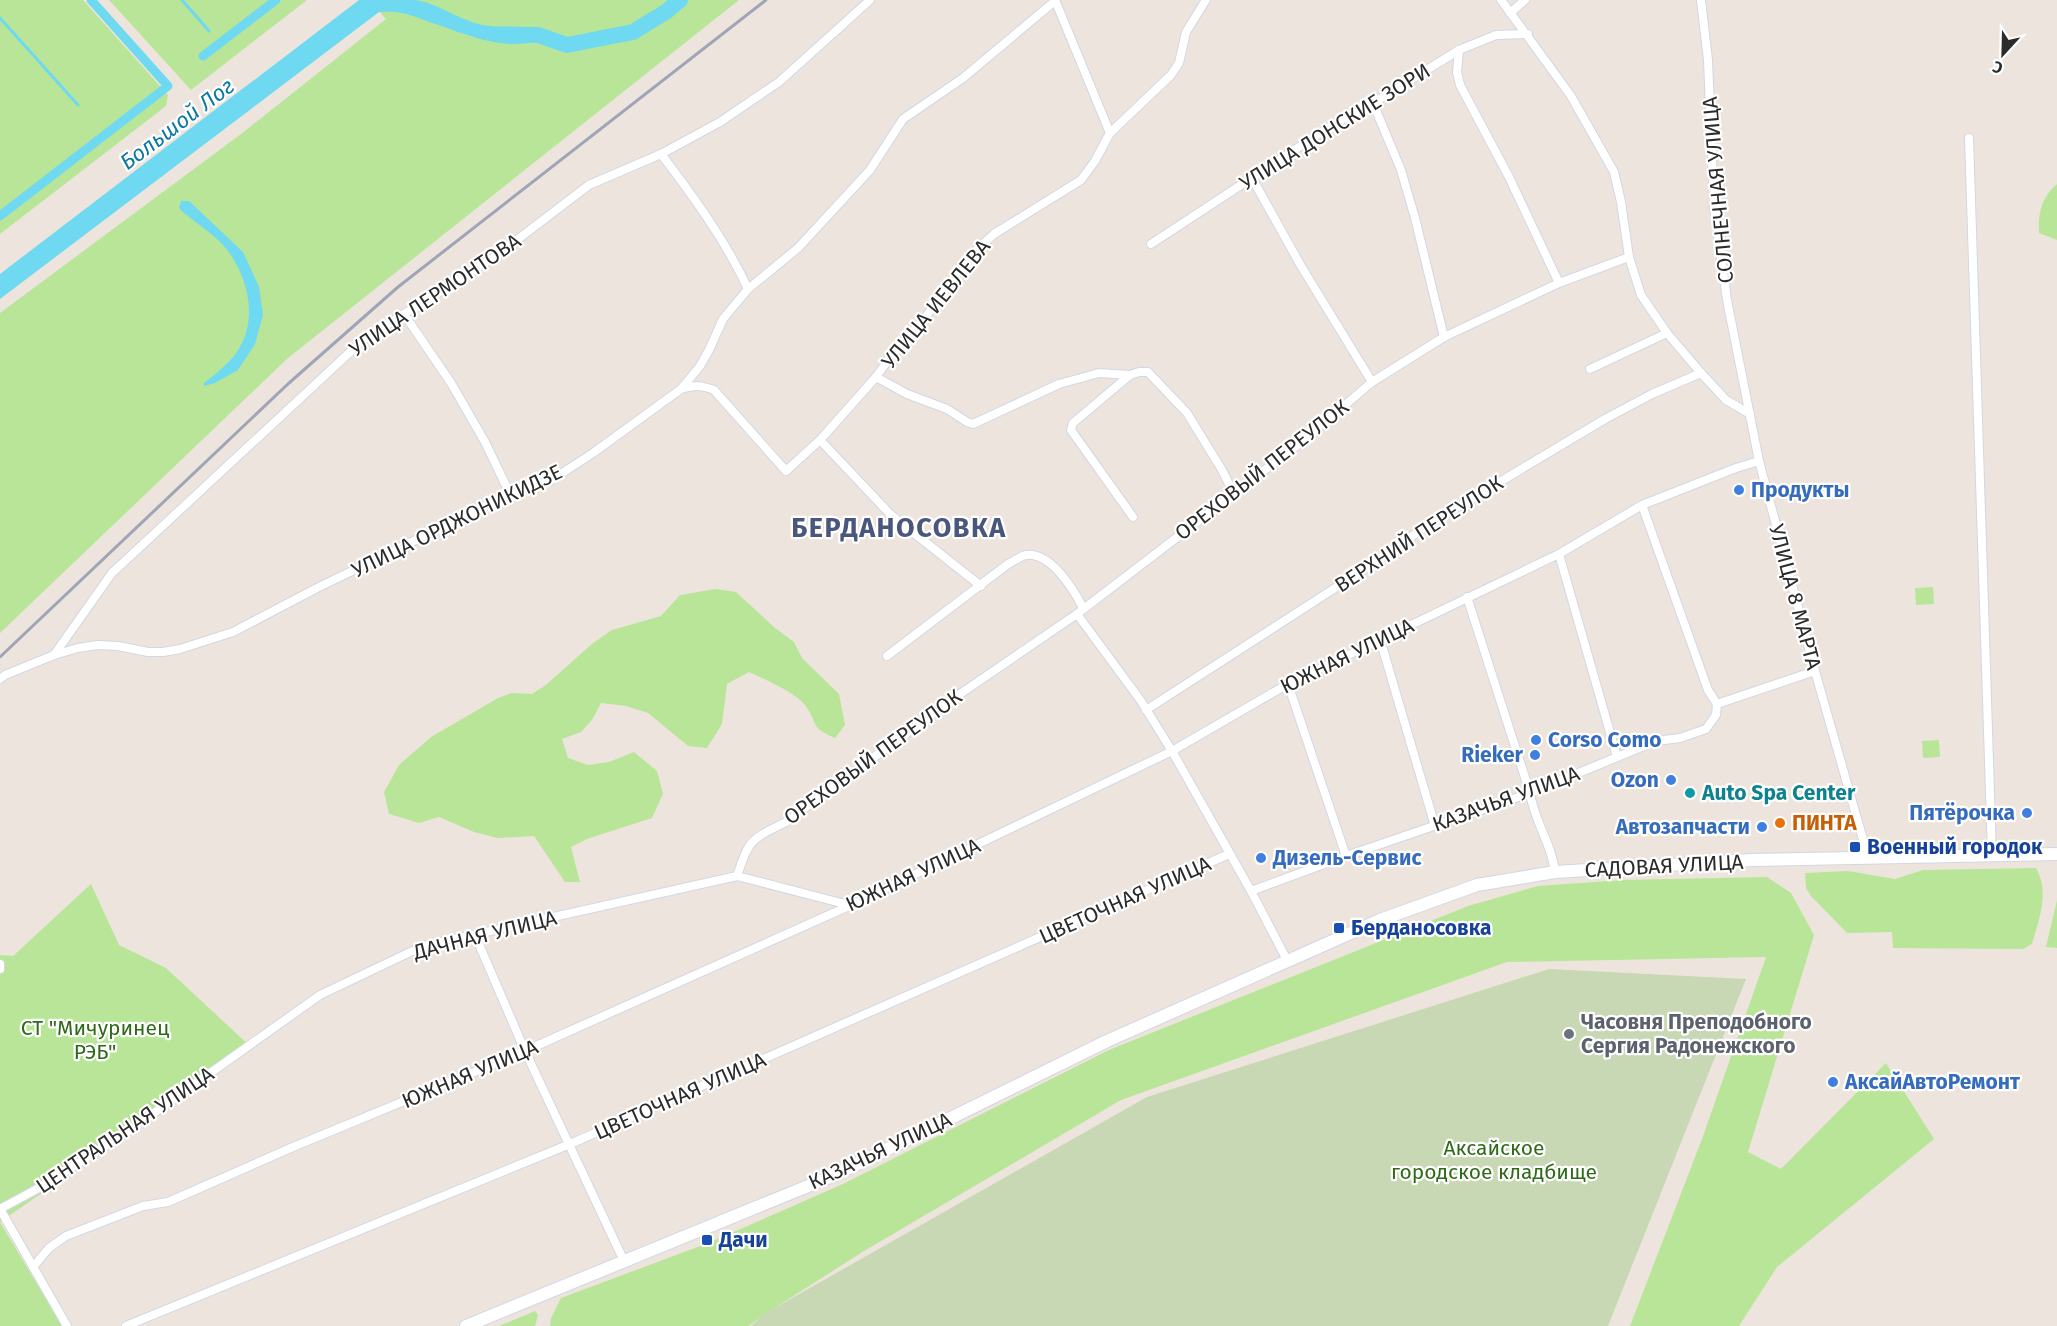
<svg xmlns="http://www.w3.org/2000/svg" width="2057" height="1326" viewBox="0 0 2057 1326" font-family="'Fira Sans',sans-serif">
	<rect width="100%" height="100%" fill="#ede5dd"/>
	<g fill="#b8e598">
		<polygon points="0,0 83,0 168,95 166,106 0,234"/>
		<polygon points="109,0 307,0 191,90"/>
		<polygon points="369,0 739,0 288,358 0,633 0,313 241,134 386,19"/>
		<path d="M2057,184V240L2039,233C2038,213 2041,198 2057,184Z"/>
		<polygon points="1933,587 1934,604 1916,605 1915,588"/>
		<path d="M715,589L736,592L775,628L794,642L802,658L839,694L845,725L835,738C809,727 819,724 805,705C795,692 764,679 749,672L727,684L722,724L707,748L688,746L648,713L626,706L601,703L592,720L581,732L562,739L568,758L588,765L609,762L634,752L657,771L663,794L652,818L587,839L571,847L580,882H565L534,836L497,838L474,832L439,817L419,823L389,814L384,792L399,765L431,737L498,698L511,693L532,694L547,684L593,643L612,630L661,616L680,595Z"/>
		<polygon points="1939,740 1940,757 1923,758 1922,741"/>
		<path d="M2036,868C2050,892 2039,919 2032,944L2023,949L1893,948L1892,932L1847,933L1811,896L1806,888L1805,873L1848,871L1895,879L1923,870Z"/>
		<polygon points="1767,877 1791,893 1814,935 1748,1152 1781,1169 1886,1063 1934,1139 1777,1267 1739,1326 1630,1326 1702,1139 1766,957 1507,962 1121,1100 864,1251 762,1316 749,1326 550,1326 551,1318 561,1298 711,1242 843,1184 1109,1050 1468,906 1538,886 1623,880"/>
		<polygon points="91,884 119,945 166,968 252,1048 0,1222 62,1326 0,1326 0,955 13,956"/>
		<polygon points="2057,900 2057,948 2046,947"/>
		<polygon points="535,1311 538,1315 535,1326 499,1326"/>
	</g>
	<polygon fill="#c8d7b4" points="1549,969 1746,979 1608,1326 751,1326 764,1314 1147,1097"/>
	<g fill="#6ed9f1">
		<path d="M359,0C377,0 397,0 415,0C439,3 462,23 489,26C506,28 534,22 545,38C507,55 461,32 424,20C408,14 396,10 379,12L0,299V274Z"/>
		<path d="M181,201H189L243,252L259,287L263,315L255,344L238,370L215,383L204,386V383C217,373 232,361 240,347C257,317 248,278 228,251C217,236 197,224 183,212L179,208Z"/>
	</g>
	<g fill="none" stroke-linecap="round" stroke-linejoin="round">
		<g stroke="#6ed9f1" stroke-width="3">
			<polyline points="182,0 209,31"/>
			<polyline points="0,18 78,105"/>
		</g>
		<g stroke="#6ed9f1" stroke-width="9">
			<polyline points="203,56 276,0"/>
			<polyline points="0,216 168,86 91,0"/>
		</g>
		<polyline stroke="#6ed9f1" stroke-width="16" points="523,35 538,35 567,45 633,32 667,11 680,0"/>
		<g stroke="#d2d7e4" stroke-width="10">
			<g id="minor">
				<polyline points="1055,0 1110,133"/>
				<polyline points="1501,0 1571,96 1614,172 1621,202 1629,257 1641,295 1667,333 1701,373 1726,400 1750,414"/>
				<polyline points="1701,0 1708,60 1714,206 1727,300 1759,461 1815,671 1868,857"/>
				<polyline points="1510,13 1525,0"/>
				<polyline points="1459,50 1457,72 1460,85 1509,177 1559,283"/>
				<polyline points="1373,103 1401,170 1415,218 1444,337"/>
				<polyline points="1969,138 1992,855"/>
				<path d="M661,154C693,196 726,241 748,289"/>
				<polyline points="1252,178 1301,266 1372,382"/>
				<polyline points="1151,244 1334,124 1373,103 1459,50 1496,35 1528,34"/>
				<polyline points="404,314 451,383 485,442 510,494"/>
				<polyline points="1590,369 1667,333"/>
				<polyline points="876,377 907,394 947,409 967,422 973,424 1059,384 1099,373 1130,375"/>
				<path d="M681,389C694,385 701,385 714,390L786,471L820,440L876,377L894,352L925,318L970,256L994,234L1081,180L1095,161L1110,133L1171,75L1179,63L1186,32L1206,0"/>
				<polyline points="820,440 891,515 981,586"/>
				<polyline points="1642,505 1708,690 1717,704"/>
				<polyline points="1133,517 1071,430 1073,423 1130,375 1139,372 1148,372 1187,413 1222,470 1234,494"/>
				<polyline points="1559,554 1617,757"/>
				<path d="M1467,597L1530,793C1534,821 1552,844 1555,872"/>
				<polyline points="1077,614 1141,701 1172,751 1251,891 1287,960"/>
				<polyline points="1380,639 1435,826"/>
				<polyline points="54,655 112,573 363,340 496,256 589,185 661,154 720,122 779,82 870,0"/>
				<path d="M887,656L1008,564C1013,562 1020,556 1026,555C1051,552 1074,590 1083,608"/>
				<polyline points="0,679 5,675 54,655 78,648 97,645 118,646 148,652 163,652 180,649 233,632 317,588 510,494 550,481 593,453 681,389 700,366 709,350 723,319 748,289 798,248 870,170 903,119 963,78 1055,1"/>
				<polyline points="1288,684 1346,856"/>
				<polyline points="1146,710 1363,570 1431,523 1605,419 1652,394 1701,373"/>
				<path d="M737,876C750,838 750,840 786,822L957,696L1077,614L1304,440L1372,382L1444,337L1559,283L1629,257"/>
				<polyline points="1251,891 1346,856 1530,793 1656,741 1680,738 1706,729 1716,715 1717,704 1815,671"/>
				<polyline points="475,935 525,1051 624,1261"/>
				<polyline points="0,964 0,969"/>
				<polyline points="0,1209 37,1189 126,1133 320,995 423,946 737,876 849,905"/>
				<polyline points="0,1209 67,1326"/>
				<polyline points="33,1267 49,1248 66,1236 143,1206 168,1202 293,1147 525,1051 849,906 1172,751 1288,684 1559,554 1642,505 1736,468 1759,461"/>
				<polyline points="126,1326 570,1144 1229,854"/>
			</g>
		</g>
		<g stroke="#d2d7e4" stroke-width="14">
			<polyline id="secondary" points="466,1326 835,1175 1107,1041 1380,920 1477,885 1555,872 1752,860 2057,854"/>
		</g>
		<use href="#minor" stroke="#fff" stroke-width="8"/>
		<use href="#secondary" stroke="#fff" stroke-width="12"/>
		<polyline stroke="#9fa4b6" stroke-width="3" points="0,657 289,383 398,287 766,0"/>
	</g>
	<g fill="#3f7fe0" stroke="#fff" stroke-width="2">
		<circle cx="1739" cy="490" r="6"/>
		<circle cx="1536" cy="740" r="6"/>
		<circle cx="1535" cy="755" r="6"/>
		<circle cx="1671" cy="780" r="6"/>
		<circle cx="2027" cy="813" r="6"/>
		<circle cx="1762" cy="827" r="6"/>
		<circle cx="1261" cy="858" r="6"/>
		<circle cx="1833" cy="1082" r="6"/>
	</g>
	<circle fill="#0f9aa8" stroke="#fff" stroke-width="2" cx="1690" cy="793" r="6"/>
	<circle fill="#e8710a" stroke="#fff" stroke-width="2" cx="1780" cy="823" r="6"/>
	<g fill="#1a4fb4" stroke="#fff" stroke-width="2">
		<rect x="1849" y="841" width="12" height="12" rx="3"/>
		<rect x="1333" y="922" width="12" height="12" rx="3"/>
		<rect x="701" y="1234" width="12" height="12" rx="3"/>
	</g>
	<circle fill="#6b7280" stroke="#fff" stroke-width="2" cx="1569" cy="1034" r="6"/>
	<g text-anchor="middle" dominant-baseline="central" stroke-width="4.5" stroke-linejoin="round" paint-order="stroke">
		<g font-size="21" fill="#2b2b2b" stroke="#fff">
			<text transform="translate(1335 127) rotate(-32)">УЛИЦА ДОНСКИЕ ЗОРИ</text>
			<text transform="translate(1718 190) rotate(-95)">СОЛНЕЧНАЯ УЛИЦА</text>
			<text transform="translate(435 295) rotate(-34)">УЛИЦА ЛЕРМОНТОВА</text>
			<text transform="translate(936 304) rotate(-51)">УЛИЦА ИЕВЛЕВА</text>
			<text transform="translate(1262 470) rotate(-38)">ОРЕХОВЫЙ ПЕРЕУЛОК</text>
			<text transform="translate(457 521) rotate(-26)">УЛИЦА ОРДЖОНИКИДЗЕ</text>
			<text transform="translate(1419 534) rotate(-33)">ВЕРХНИЙ ПЕРЕУЛОК</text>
			<text transform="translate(1795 597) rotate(75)">УЛИЦА 8 МАРТА</text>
			<text transform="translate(1347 656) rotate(-26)">ЮЖНАЯ УЛИЦА</text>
			<text transform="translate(873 757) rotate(-36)">ОРЕХОВЫЙ ПЕРЕУЛОК</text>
			<text transform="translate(1506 799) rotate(-20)">КАЗАЧЬЯ УЛИЦА</text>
			<text transform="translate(1664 866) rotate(-3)">САДОВАЯ УЛИЦА</text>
			<text transform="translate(913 875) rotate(-25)">ЮЖНАЯ УЛИЦА</text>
			<text transform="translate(1125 900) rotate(-24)">ЦВЕТОЧНАЯ УЛИЦА</text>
			<text transform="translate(485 935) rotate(-14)">ДАЧНАЯ УЛИЦА</text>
			<text transform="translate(470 1074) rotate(-23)">ЮЖНАЯ УЛИЦА</text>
			<text transform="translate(680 1096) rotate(-24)">ЦВЕТОЧНАЯ УЛИЦА</text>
			<text transform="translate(125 1130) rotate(-34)">ЦЕНТРАЛЬНАЯ УЛИЦА</text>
			<text transform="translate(880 1151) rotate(-25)">КАЗАЧЬЯ УЛИЦА</text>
		</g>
		<g font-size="21" font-weight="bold" fill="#366cbe" stroke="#fff" text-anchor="start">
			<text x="1751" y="490">Продукты</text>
			<text x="1548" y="740">Corso Como</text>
			<text x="1523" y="755" text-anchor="end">Rieker</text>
			<text x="1659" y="780" text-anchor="end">Ozon</text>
			<text x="2015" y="813" text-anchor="end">Пятёрочка</text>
			<text x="1750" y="827" text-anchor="end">Автозапчасти</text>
			<text x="1273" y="858">Дизель-Сервис</text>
			<text x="1845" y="1082">АксайАвтоРемонт</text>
		</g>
		<g font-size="21" font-weight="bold" fill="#0d838f" stroke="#fff" text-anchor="start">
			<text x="1702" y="793">Auto Spa Center</text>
		</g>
		<g font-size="21" font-weight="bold" fill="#c56008" stroke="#fff" text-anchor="start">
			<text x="1792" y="823">ПИНТА</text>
		</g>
		<g font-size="21" font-weight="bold" fill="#164399" stroke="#fff" text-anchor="start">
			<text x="1867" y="847">Военный городок</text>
			<text x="1351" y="928">Берданосовка</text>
			<text x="719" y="1240">Дачи</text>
		</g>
		<g font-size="21" font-weight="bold" fill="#5b616d" stroke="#fff" text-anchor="start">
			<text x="1581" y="1022">Часовня Преподобного<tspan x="1581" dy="24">Сергия Радонежского</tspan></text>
		</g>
		<g font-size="21" fill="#306a19" stroke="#fff">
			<text x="95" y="1028">СТ "Мичуринец<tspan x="95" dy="24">РЭБ"</tspan></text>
			<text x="1494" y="1148">Аксайское<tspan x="1494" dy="24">городское кладбище</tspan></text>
		</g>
		<g font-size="22" font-style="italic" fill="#0a789f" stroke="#fff">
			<text transform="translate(177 124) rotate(-37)">Большой Лог</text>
		</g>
		<g font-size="27" font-weight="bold" letter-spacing="1.5" fill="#4a577d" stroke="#fff">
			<text x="899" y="528">БЕРДАНОСОВКА</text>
		</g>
	</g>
	<g transform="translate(2003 54) rotate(202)" stroke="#ffffff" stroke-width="4.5" paint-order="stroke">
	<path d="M0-4.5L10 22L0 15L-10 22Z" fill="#2b2b2b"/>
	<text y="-9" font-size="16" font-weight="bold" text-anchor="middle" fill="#2b2b2b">С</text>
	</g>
</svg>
